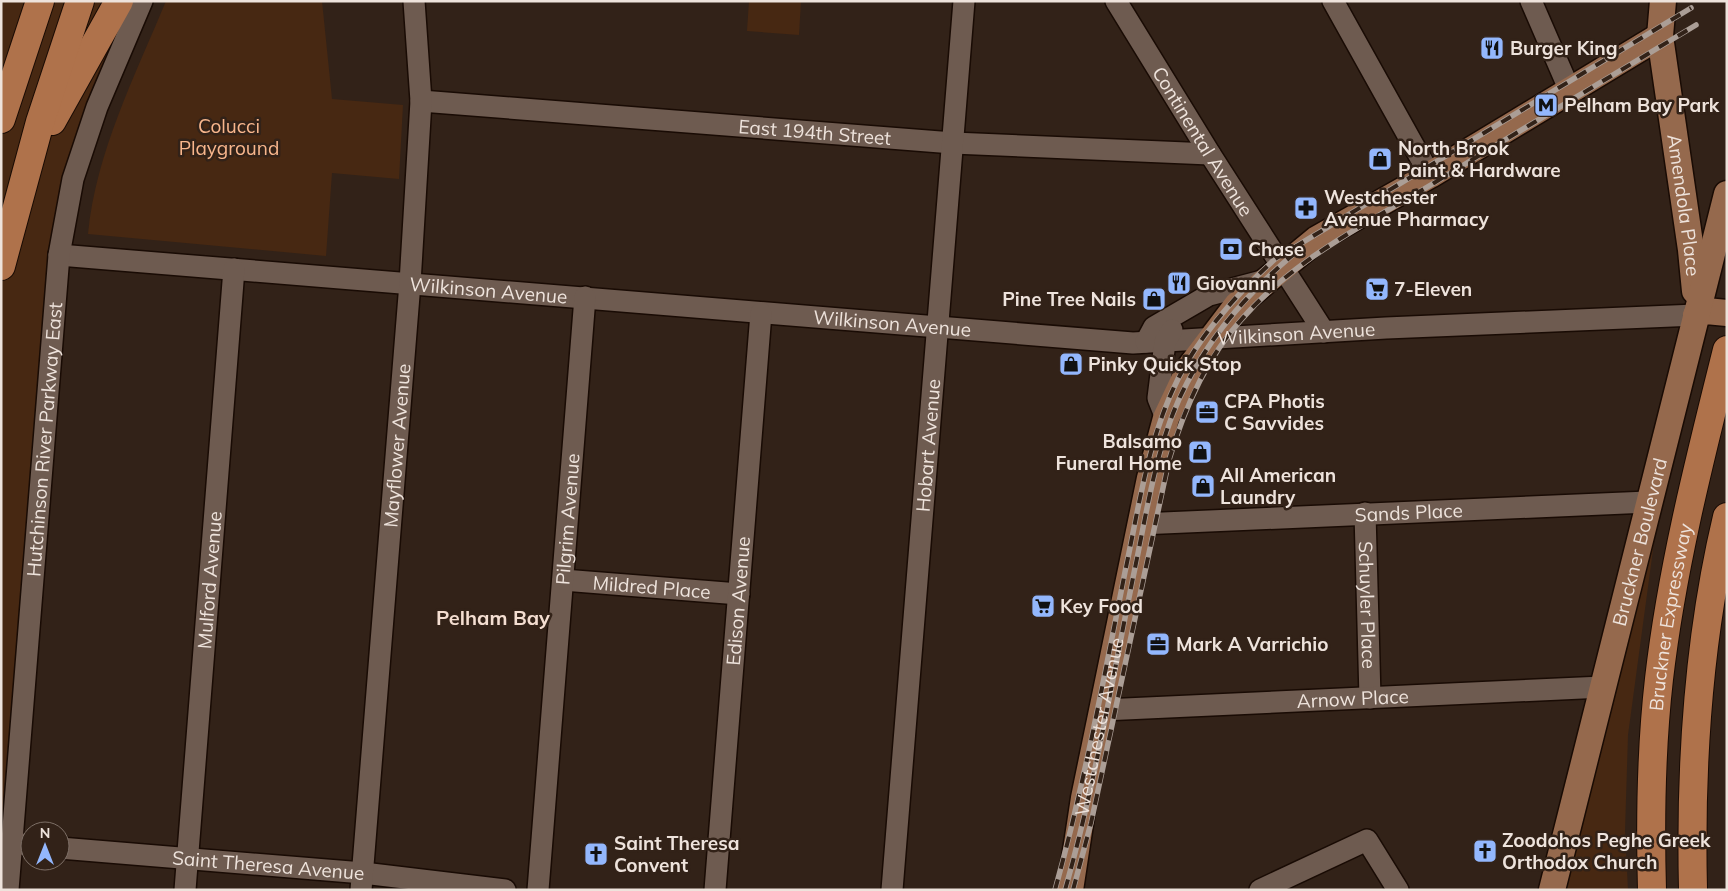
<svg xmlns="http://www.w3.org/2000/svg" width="1728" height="891" viewBox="0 0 1728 891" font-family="Mulish,sans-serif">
	<rect width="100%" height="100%" fill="#322218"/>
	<g fill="#472812">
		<polygon points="1,1 133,1 90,96 76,138 49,255 1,830"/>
		<path d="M166,1H322L332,99L403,105L399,179L332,173L326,256L88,234C96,152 135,76 166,1Z"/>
		<polygon points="749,1 801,1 799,35 747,31"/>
		<polygon points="1655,535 1628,735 1625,831 1628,890 1565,890 1626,642"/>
	</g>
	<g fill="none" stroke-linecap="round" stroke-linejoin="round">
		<g stroke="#190b04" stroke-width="24">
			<g id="minor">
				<path id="s1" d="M1116,1L1210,154L1324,332"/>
				<polyline points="1333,1 1430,175"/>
				<polyline points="1531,1 1570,91"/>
				<path id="s2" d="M421,101L953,143L1210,154"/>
				<path id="s3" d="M59,255L1133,343L1386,328L1696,315"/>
				<polyline points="1146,342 1154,327 1209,295 1266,280"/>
				<polyline points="1166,418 1158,398 1165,342 1172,330"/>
				<path id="s4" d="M1365,513L1370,698"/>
				<path id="s5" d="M1140,524L1648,502"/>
				<path id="s6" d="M563,580L739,594"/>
				<path id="s7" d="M1103,710L1603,687"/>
				<polyline points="11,843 30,845"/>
				<path id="s8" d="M60,848L363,873L505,890"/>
				<path id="s9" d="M8,890L59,255L73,179L97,107L142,1"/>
				<path id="s10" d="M185,890L234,269"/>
				<path id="s11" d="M361,890L410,283L421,101L414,1"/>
				<path id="s12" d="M538,890L585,297"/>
				<path id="s13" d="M715,890L761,313"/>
				<path id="s14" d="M892,890L964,1"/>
				<polyline points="1260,890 1367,840 1398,890"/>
			</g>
		</g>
		<g stroke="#190b04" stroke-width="29">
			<g id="major">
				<path id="s15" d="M1663,1L1660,36L1691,250L1695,291"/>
				<polyline points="1696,315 1706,311 1727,313"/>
				<path id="s16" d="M1070,890L1084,798L1150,478L1166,418L1190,367L1237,305L1317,239L1430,175L1660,36"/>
				<path id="s17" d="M1552,890L1727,194"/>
			</g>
		</g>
		<g stroke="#190b04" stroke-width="30">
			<g id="highway">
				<polyline points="1,119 40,1"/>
				<polyline points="52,121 119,1"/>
				<polyline points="1,266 40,122 80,1"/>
				<path id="s18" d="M1652,890C1650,819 1651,749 1659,679C1672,567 1700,458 1727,350"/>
				<path d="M1693,890C1690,765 1698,639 1727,517"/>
			</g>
		</g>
		<use href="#minor" stroke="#6e5b50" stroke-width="21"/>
		<use href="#major" stroke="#95694d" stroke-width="26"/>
		<use href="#highway" stroke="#af724b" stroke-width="28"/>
		<g stroke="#ab9e96" stroke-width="5.5">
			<g id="rail">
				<path d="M1055,890C1084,785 1104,678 1125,572C1139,507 1148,438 1178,379C1201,333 1237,294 1275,259L1691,8"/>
				<path d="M1065,890C1095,785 1113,675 1135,568C1148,506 1157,439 1187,383C1213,332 1252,289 1295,253"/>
				<path d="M1073,890L1091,823L1169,460C1184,409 1205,360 1241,320C1294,259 1366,224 1434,183C1521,130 1608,78 1696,25"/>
			</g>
		</g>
		<use href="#rail" stroke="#322218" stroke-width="4" stroke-dasharray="11" stroke-linecap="butt"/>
	</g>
	<defs>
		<g id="restaurant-square" transform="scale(1.25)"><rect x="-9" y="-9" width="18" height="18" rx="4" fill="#93b7fd" stroke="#322218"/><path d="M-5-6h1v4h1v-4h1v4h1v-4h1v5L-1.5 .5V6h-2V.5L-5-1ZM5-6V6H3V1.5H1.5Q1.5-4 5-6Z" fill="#111"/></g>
		<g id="metro-square" transform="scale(1.25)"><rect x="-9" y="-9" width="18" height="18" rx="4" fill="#93b7fd" stroke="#322218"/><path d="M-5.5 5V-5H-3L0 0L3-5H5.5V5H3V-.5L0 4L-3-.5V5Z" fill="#111"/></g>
		<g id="shop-square" transform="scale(1.25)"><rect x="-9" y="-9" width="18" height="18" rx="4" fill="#93b7fd" stroke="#322218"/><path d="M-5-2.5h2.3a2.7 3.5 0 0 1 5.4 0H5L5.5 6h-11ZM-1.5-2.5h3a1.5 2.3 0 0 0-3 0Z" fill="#111"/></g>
		<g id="pharmacy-square" transform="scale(1.25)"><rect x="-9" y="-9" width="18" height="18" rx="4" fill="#93b7fd" stroke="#322218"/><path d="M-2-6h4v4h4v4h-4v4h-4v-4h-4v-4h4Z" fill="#111"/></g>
		<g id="bank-square" transform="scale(1.25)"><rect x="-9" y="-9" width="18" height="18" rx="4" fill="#93b7fd" stroke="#322218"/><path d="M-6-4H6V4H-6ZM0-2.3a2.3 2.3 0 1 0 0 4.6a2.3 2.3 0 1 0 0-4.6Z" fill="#111"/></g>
		<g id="supermarket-square" transform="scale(1.25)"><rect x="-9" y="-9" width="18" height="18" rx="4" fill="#93b7fd" stroke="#322218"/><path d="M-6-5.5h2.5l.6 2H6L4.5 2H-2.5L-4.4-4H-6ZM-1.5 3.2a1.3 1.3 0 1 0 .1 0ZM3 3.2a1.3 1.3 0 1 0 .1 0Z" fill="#111"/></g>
		<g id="office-square" transform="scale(1.25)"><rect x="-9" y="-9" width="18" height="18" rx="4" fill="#93b7fd" stroke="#322218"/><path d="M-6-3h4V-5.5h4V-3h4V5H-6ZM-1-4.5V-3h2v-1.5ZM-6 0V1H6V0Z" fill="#111"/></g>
		<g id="church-square" transform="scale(1.25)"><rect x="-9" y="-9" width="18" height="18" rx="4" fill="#93b7fd" stroke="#322218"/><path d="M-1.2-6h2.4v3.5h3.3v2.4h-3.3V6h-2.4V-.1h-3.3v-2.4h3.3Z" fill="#111"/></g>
	</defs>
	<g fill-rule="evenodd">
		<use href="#restaurant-square" x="1492" y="48"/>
		<use href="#metro-square" x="1546" y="105"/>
		<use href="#shop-square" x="1380" y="159"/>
		<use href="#pharmacy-square" x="1306" y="208"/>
		<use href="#bank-square" x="1231" y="249"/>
		<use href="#restaurant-square" x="1179" y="283"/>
		<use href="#supermarket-square" x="1377" y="289"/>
		<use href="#shop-square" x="1154" y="299"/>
		<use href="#shop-square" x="1071" y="364"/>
		<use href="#office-square" x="1207" y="412"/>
		<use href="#shop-square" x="1200" y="452"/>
		<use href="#shop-square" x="1203" y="486"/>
		<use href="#supermarket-square" x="1043" y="606"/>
		<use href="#office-square" x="1158" y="644"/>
		<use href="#church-square" x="1485" y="851"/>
		<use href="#church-square" x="596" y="854"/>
	</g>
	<g text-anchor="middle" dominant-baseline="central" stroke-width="5" stroke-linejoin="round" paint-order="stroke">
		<g font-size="19" font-weight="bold" fill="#eee3dc" stroke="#322218" text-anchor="start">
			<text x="1510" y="48">Burger King</text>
			<text x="1564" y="105">Pelham Bay Park</text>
			<text x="1398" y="148">North Brook<tspan x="1398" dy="22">Paint &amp; Hardware</tspan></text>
			<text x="1324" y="197">Westchester<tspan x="1324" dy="22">Avenue Pharmacy</tspan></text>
			<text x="1248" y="249">Chase</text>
			<text x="1196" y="283">Giovanni</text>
			<text x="1394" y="289">7-Eleven</text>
			<text x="1136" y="299" text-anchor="end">Pine Tree Nails</text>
			<text x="1088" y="364">Pinky Quick Stop</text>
			<text x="1224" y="401">CPA Photis<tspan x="1224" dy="22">C Savvides</tspan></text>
			<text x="1182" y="441" text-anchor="end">Balsamo<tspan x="1182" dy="22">Funeral Home</tspan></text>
			<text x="1220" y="475">All American<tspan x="1220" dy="22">Laundry</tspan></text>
			<text x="1060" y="606">Key Food</text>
			<text x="1176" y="644">Mark A Varrichio</text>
			<text x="1502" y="840">Zoodohos Peghe Greek<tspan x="1502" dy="22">Orthodox Church</tspan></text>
			<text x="614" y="843">Saint Theresa<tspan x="614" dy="22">Convent</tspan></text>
		</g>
		<g font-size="19" fill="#f8b68c" stroke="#322218">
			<text x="229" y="126">Colucci<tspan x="229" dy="22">Playground</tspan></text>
		</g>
		<g font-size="19" fill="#eee3dc" stroke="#322218">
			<text stroke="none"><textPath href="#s2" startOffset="395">East 194th Street</textPath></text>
			<text stroke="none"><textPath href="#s1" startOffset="165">Continental Avenue</textPath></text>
			<text stroke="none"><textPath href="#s15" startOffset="206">Amendola Place</textPath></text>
			<text stroke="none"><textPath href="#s3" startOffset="431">Wilkinson Avenue</textPath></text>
			<text stroke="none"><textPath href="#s3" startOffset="836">Wilkinson Avenue</textPath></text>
			<text stroke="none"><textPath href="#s3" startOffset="1241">Wilkinson Avenue</textPath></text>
			<text stroke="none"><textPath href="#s9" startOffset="452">Hutchinson River Parkway East</textPath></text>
			<text stroke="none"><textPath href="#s11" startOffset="446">Mayflower Avenue</textPath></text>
			<text stroke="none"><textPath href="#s14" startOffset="446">Hobart Avenue</textPath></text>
			<text stroke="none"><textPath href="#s5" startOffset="269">Sands Place</textPath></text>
			<text stroke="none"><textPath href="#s12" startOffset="372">Pilgrim Avenue</textPath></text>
			<text stroke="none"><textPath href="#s17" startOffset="359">Bruckner Boulevard</textPath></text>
			<text stroke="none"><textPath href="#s10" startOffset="311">Mulford Avenue</textPath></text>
			<text stroke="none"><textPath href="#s6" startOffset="89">Mildred Place</textPath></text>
			<text stroke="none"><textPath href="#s13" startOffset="290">Edison Avenue</textPath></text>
			<text stroke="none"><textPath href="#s4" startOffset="92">Schuyler Place</textPath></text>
			<text stroke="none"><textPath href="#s18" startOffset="274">Bruckner Expressway</textPath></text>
			<text stroke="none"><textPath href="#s7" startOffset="250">Arnow Place</textPath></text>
			<text stroke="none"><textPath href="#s16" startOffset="166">Westchester Avenue</textPath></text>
			<text stroke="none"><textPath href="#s8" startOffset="209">Saint Theresa Avenue</textPath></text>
		</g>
		<g font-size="20" font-weight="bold" fill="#f4ded1" stroke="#322218">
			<text x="493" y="617">Pelham Bay</text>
		</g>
	</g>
	<rect width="1728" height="891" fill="none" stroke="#eee3dc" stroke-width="5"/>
	<g transform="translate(45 846)"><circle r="24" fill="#322218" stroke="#7d6f66"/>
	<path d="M0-4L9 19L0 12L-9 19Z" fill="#93b7fd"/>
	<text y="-8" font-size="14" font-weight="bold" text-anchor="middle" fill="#eee3dc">N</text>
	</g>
</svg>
